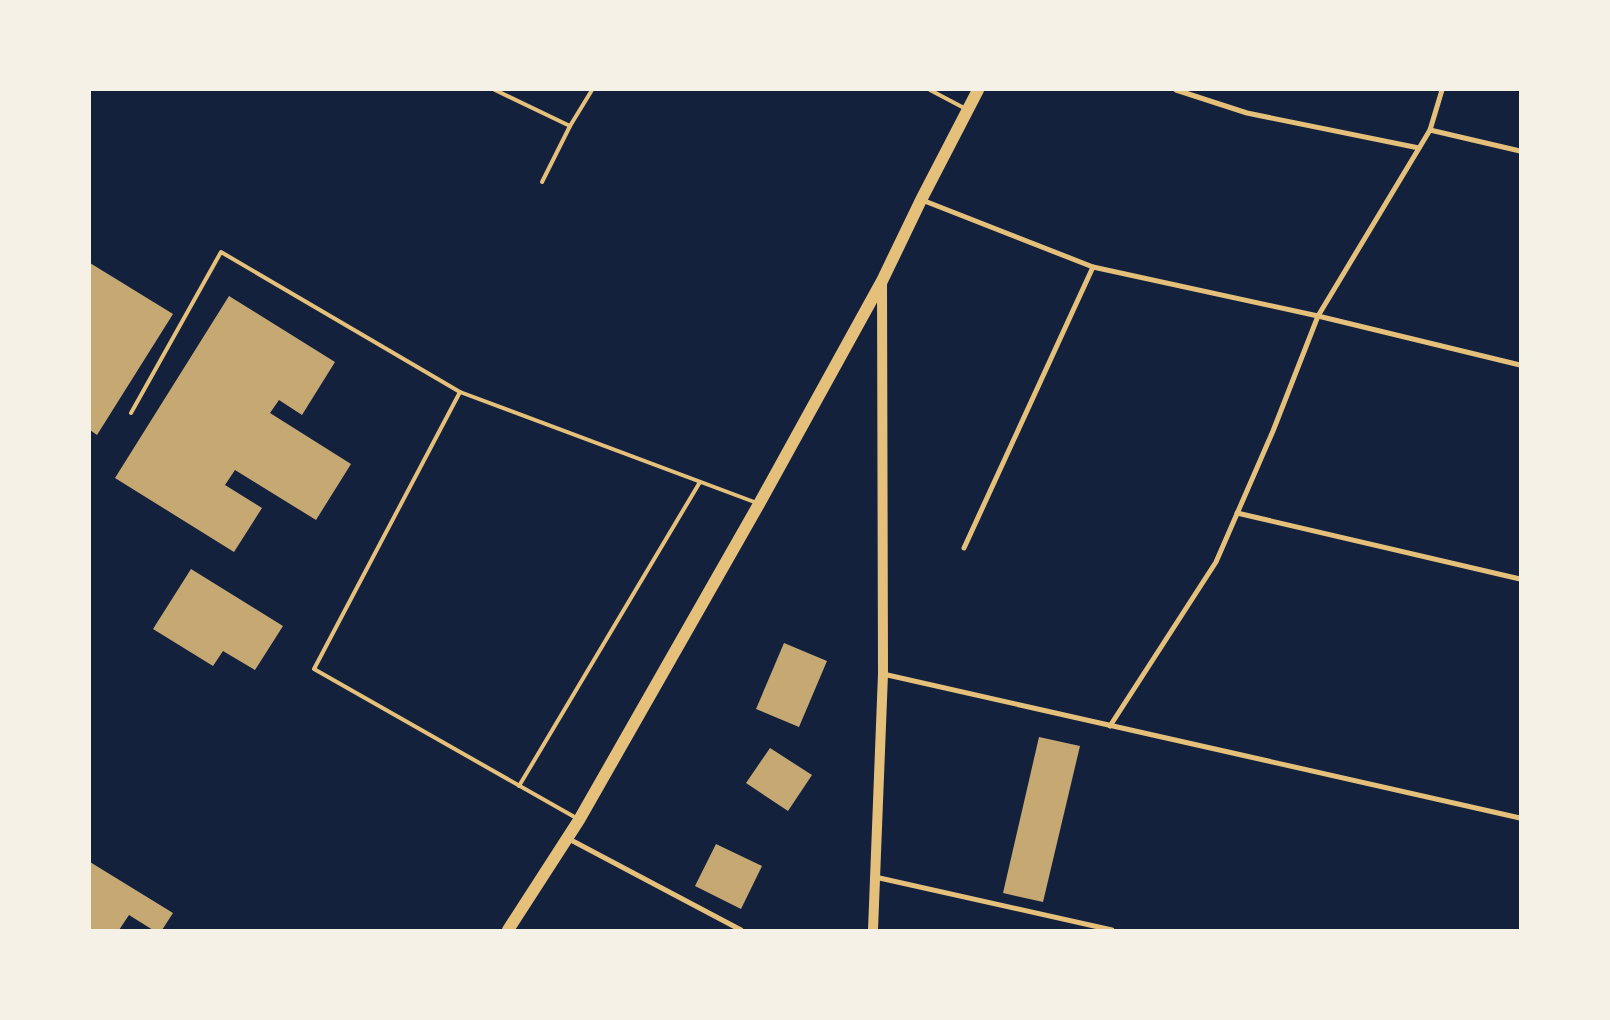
<svg xmlns="http://www.w3.org/2000/svg" width="1610" height="1020" viewBox="0 0 1610 1020" font-family="Barlow,sans-serif">
	<rect width="100%" height="100%" fill="#14213d"/>
	<g fill="#c6a872">
		<polygon points="90,263 173,314 97,435 90,430"/>
		<polygon points="229,296 335,362 302,415 279,400 270,413 351,464 316,520 235,470 225,485 262,508 234,552 115,478"/>
		<polygon points="191,569 283,626 255,670 223,651 213,666 153,629"/>
		<polygon points="784,643 827,661 799,727 756,709"/>
		<polygon points="1039,737 1080,746 1043,902 1003,893"/>
		<polygon points="770,748 812,775 788,811 746,783"/>
		<polygon points="716,844 762,866 741,909 695,886"/>
		<polygon points="90,862 173,913 162,930 153,930 129,915 119,930 90,930"/>
	</g>
	<g fill="none" stroke-linecap="round" stroke-linejoin="round">
		<g stroke="#e5c07b" stroke-width="4">
			<polyline points="495,90 570,126"/>
			<polyline points="930,90 966,109"/>
			<polyline points="542,182 570,126 592,90"/>
			<polyline points="131,413 221,252 460,392"/>
			<polyline points="519,786 700,482"/>
			<polyline points="578,819 314,669 460,392 757,503"/>
		</g>
		<g stroke="#e5c07b" stroke-width="5">
			<polyline points="1176,90 1247,113 1419,148"/>
			<polyline points="1430,130 1520,151"/>
			<polyline points="922,200 1093,267 1318,316 1520,365"/>
			<polyline points="1237,513 1520,579"/>
			<polyline points="964,548 1093,267"/>
			<polyline points="883,674 1520,818"/>
			<polyline points="1110,726 1216,562 1273,431 1318,316 1430,130 1442,90"/>
			<polyline points="569,839 741,930"/>
			<polyline points="875,877 1112,930"/>
		</g>
		<polyline stroke="#e5c07b" stroke-width="10" points="873,930 883,674 882,281"/>
		<polyline stroke="#e5c07b" stroke-width="12" points="508,930 579,820 759,504 882,281 921,200 978,90"/>
	</g>
	<rect width="1610" height="1020" fill="none" stroke="#f6f1e7" stroke-width="182"/>
</svg>
